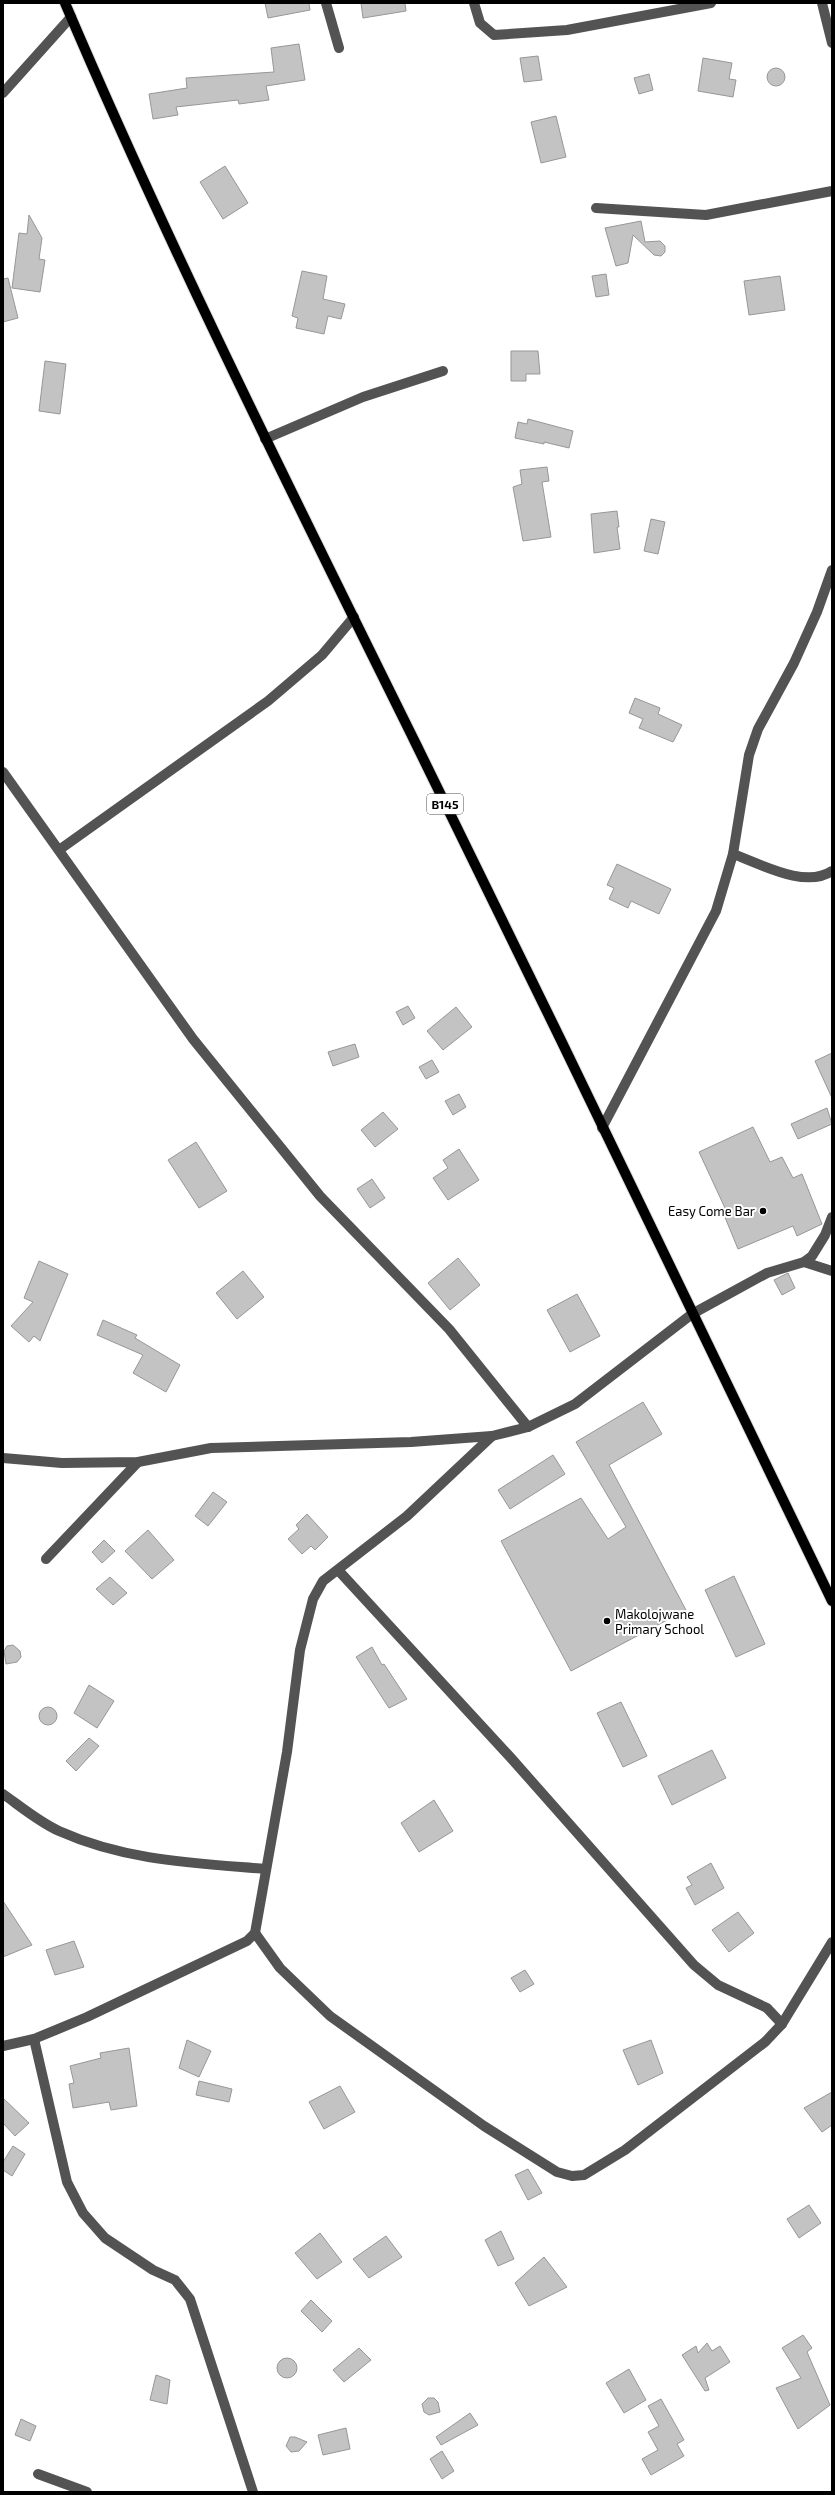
<svg xmlns="http://www.w3.org/2000/svg" width="835" height="2495" viewBox="0 0 835 2495" font-family="'Exo 2',sans-serif">
	<rect width="100%" height="100%" fill="#fff"/>
	<g fill="#c3c3c3" stroke="#979797">
		<polygon points="265,3 309,3 310,10 268,18"/>
		<polygon points="361,3 405,3 406,11 363,18"/>
		<polygon points="299,44 305,80 266,86 269,100 239,104 238,100 176,107 178,115 153,119 149,94 187,88 186,78 274,72 271,48"/>
		<polygon points="538,56 542,80 524,82 520,58"/>
		<polygon points="703,58 732,63 729,79 736,80 733,97 698,91"/>
		<circle cx="776" cy="77" r="9"/>
		<polygon points="649,74 653,90 639,94 634,78"/>
		<polygon points="556,116 566,157 541,163 531,122"/>
		<polygon points="225,166 248,203 223,219 200,182"/>
		<polygon points="29,215 42,238 39,259 45,260 40,292 12,288 19,233 27,234"/>
		<polygon points="641,221 645,242 660,241 665,246 665,252 661,256 654,255 633,235 628,263 616,266 605,228"/>
		<polygon points="302,271 327,276 323,299 345,304 341,319 328,316 324,334 296,328 298,318 292,316"/>
		<polygon points="606,274 609,295 596,297 592,276"/>
		<polygon points="780,276 785,310 749,315 744,281"/>
		<polygon points="8,278 18,318 3,322 3,279"/>
		<polygon points="511,351 538,351 540,374 526,374 526,381 511,381"/>
		<polygon points="45,361 66,364 60,414 39,411"/>
		<polygon points="528,419 573,431 569,448 544,442 544,444 515,438 518,422 527,424"/>
		<polygon points="547,467 549,481 542,482 551,537 523,541 513,487 522,484 520,470"/>
		<polygon points="617,511 619,527 617,527 620,549 594,553 591,514"/>
		<polygon points="651,519 665,522 658,554 644,551"/>
		<polygon points="635,698 660,708 658,714 682,725 673,742 639,728 643,719 629,713"/>
		<polygon points="617,864 671,889 659,914 631,901 628,908 609,899 614,888 607,885"/>
		<polygon points="408,1006 415,1018 403,1025 396,1012"/>
		<polygon points="456,1007 472,1027 443,1050 427,1031"/>
		<polygon points="355,1044 359,1057 333,1066 328,1052"/>
		<polygon points="832,1053 832,1098 815,1061"/>
		<polygon points="432,1060 439,1072 426,1079 419,1067"/>
		<polygon points="459,1094 466,1107 453,1115 445,1101"/>
		<polygon points="827,1108 832,1124 798,1139 791,1124"/>
		<polygon points="383,1112 398,1129 375,1147 361,1130"/>
		<polygon points="753,1127 770,1162 782,1157 793,1178 802,1174 822,1224 797,1236 793,1226 738,1249 722,1210 725,1208 699,1152"/>
		<polygon points="196,1142 227,1191 199,1208 168,1160"/>
		<polygon points="459,1149 479,1180 448,1200 433,1178 448,1168 443,1160"/>
		<polygon points="372,1179 385,1198 370,1208 357,1189"/>
		<polygon points="458,1258 480,1285 450,1310 428,1283"/>
		<polygon points="39,1261 68,1274 40,1341 34,1336 29,1342 11,1326 33,1302 24,1298"/>
		<polygon points="243,1271 264,1297 237,1319 216,1293"/>
		<polygon points="788,1273 795,1288 782,1295 774,1280"/>
		<polygon points="577,1294 600,1336 570,1352 547,1310"/>
		<polygon points="103,1320 137,1335 135,1338 180,1365 166,1392 133,1373 143,1355 97,1335"/>
		<polygon points="643,1402 662,1434 609,1465 686,1610 571,1671 501,1541 581,1498 608,1539 626,1527 576,1442"/>
		<polygon points="553,1455 565,1474 510,1509 498,1490"/>
		<polygon points="213,1492 227,1502 208,1526 195,1516"/>
		<polygon points="307,1514 328,1537 315,1550 311,1546 302,1554 288,1539 299,1529 296,1525"/>
		<polygon points="148,1530 174,1560 152,1579 125,1551"/>
		<polygon points="104,1540 115,1551 102,1563 92,1552"/>
		<polygon points="734,1576 765,1644 736,1657 705,1590"/>
		<polygon points="110,1577 127,1593 113,1605 96,1589"/>
		<polygon points="13,1645 20,1651 21,1657 17,1662 6,1664 4,1651 7,1646"/>
		<polygon points="372,1647 382,1665 384,1664 407,1699 389,1708 356,1657"/>
		<polygon points="89,1685 114,1701 97,1728 74,1713"/>
		<polygon points="621,1702 647,1756 623,1767 597,1713"/>
		<circle cx="48" cy="1716" r="9"/>
		<polygon points="89,1738 99,1746 76,1771 66,1761"/>
		<polygon points="712,1750 726,1778 672,1805 658,1776"/>
		<polygon points="434,1800 453,1831 419,1852 401,1823"/>
		<polygon points="711,1863 724,1888 695,1905 686,1888 692,1885 687,1877"/>
		<polygon points="3,1901 32,1945 3,1957"/>
		<polygon points="738,1912 754,1933 729,1952 712,1930"/>
		<polygon points="74,1941 84,1967 55,1975 46,1950"/>
		<polygon points="525,1970 534,1984 520,1992 511,1978"/>
		<polygon points="187,2040 211,2051 199,2077 179,2068"/>
		<polygon points="651,2040 663,2073 638,2085 623,2050"/>
		<polygon points="129,2048 137,2106 111,2110 109,2102 73,2108 69,2084 74,2083 70,2066 101,2058 100,2053"/>
		<polygon points="199,2081 232,2089 229,2102 196,2095"/>
		<polygon points="340,2086 355,2112 324,2129 309,2102"/>
		<polygon points="832,2092 832,2125 822,2132 804,2108"/>
		<polygon points="3,2098 29,2123 15,2136 3,2123"/>
		<polygon points="13,2146 25,2154 12,2176 3,2170 3,2162"/>
		<polygon points="528,2169 542,2193 528,2200 515,2175"/>
		<polygon points="809,2205 821,2223 799,2238 787,2219"/>
		<polygon points="501,2231 514,2259 498,2266 485,2240"/>
		<polygon points="320,2233 342,2262 317,2279 295,2253"/>
		<polygon points="386,2236 402,2257 369,2278 353,2259"/>
		<polygon points="544,2257 567,2287 529,2306 515,2283"/>
		<polygon points="311,2300 332,2321 322,2332 301,2311"/>
		<polygon points="803,2335 812,2348 807,2352 830,2405 798,2429 776,2388 801,2378 782,2348"/>
		<polygon points="707,2343 712,2351 720,2346 730,2362 705,2378 709,2390 705,2391 682,2355 696,2346 698,2353"/>
		<polygon points="359,2348 371,2360 344,2382 333,2370"/>
		<circle cx="287" cy="2368" r="10"/>
		<polygon points="629,2369 646,2400 624,2413 606,2383"/>
		<polygon points="156,2375 170,2380 167,2404 150,2400"/>
		<polygon points="428,2398 434,2398 438,2402 440,2412 429,2415 424,2412 422,2404"/>
		<polygon points="661,2399 684,2440 677,2444 684,2456 651,2475 642,2459 658,2450 648,2432 659,2426 648,2406"/>
		<polygon points="470,2413 478,2425 441,2445 436,2437"/>
		<polygon points="21,2419 36,2426 30,2441 15,2435"/>
		<polygon points="346,2428 350,2449 323,2455 318,2435"/>
		<polygon points="290,2437 295,2437 307,2442 299,2451 291,2452 286,2446"/>
		<polygon points="442,2451 454,2471 442,2479 430,2459"/>
	</g>
	<g fill="none" stroke-linecap="round" stroke-linejoin="round">
		<g stroke="#dbdbdb" stroke-width="12">
			<path id="major" d="M65,3C172,254 295,499 416,744C556,1029 695,1315 832,1601"/>
		</g>
		<g stroke="#535353" stroke-width="10">
			<polyline points="326,3 339,48"/>
			<polyline points="474,3 480,23 494,35 567,30 711,3"/>
			<polyline points="822,3 832,43"/>
			<polyline points="3,93 71,17"/>
			<polyline points="596,208 706,215 832,191"/>
			<polyline points="265,439 363,397 443,371"/>
			<polyline points="3,772 193,1039 320,1196 449,1329 528,1427"/>
			<polyline points="59,850 268,701 322,655 354,617"/>
			<path d="M733,854C761,864 805,889 832,871"/>
			<polyline points="602,1128 716,911 733,854 749,755 758,729 794,663 817,612 832,570"/>
			<polyline points="804,1262 832,1271"/>
			<polyline points="3,1458 62,1463 138,1462 211,1448 411,1442 492,1436 528,1427 575,1404 692,1314 767,1273 804,1262 812,1256 825,1235 832,1217"/>
			<polyline points="46,1559 138,1462"/>
			<polyline points="338,1570 511,1758 694,1965 718,1985 767,2008 782,2024"/>
			<path d="M3,1794C20,1806 39,1822 59,1831C126,1861 194,1863 266,1869"/>
			<polyline points="255,1933 280,1968 330,2016 484,2126 557,2172 572,2176 584,2175 625,2150 765,2042 782,2024 832,1942"/>
			<polyline points="34,2039 67,2182 83,2213 105,2238 153,2270 175,2280 190,2299 253,2492"/>
			<polyline points="3,2046 34,2039 87,2017 247,1941 255,1933 287,1752 300,1650 313,1599 323,1581 407,1516 492,1436"/>
			<polyline points="38,2474 87,2492"/>
		</g>
		<use href="#major" stroke="#000" stroke-width="10"/>
	</g>
	<g fill="#000" stroke="#fff" stroke-width="1.5">
		<circle cx="763" cy="1211" r="4"/>
		<circle cx="607" cy="1621" r="4"/>
	</g>
	<g text-anchor="middle" dominant-baseline="central" stroke-width="4" stroke-linejoin="round" paint-order="stroke">
		<rect fill="#fff" stroke="#4c4c4c" stroke-width="1" x="427" y="794" width="36" height="20" rx="3"/>
		<g font-size="12" font-weight="bold" fill="#000">
			<text x="445" y="804">B145</text>
		</g>
		<g font-size="13" fill="#000" stroke="#fff" text-anchor="end">
			<text x="755" y="1211">Easy Come Bar</text>
			<text x="615" y="1614" text-anchor="start">Makolojwane<tspan x="615" dy="15">Primary School</tspan></text>
		</g>
	</g>
	<rect width="835" height="2495" fill="none" stroke="#000000" stroke-width="8"/>
</svg>
